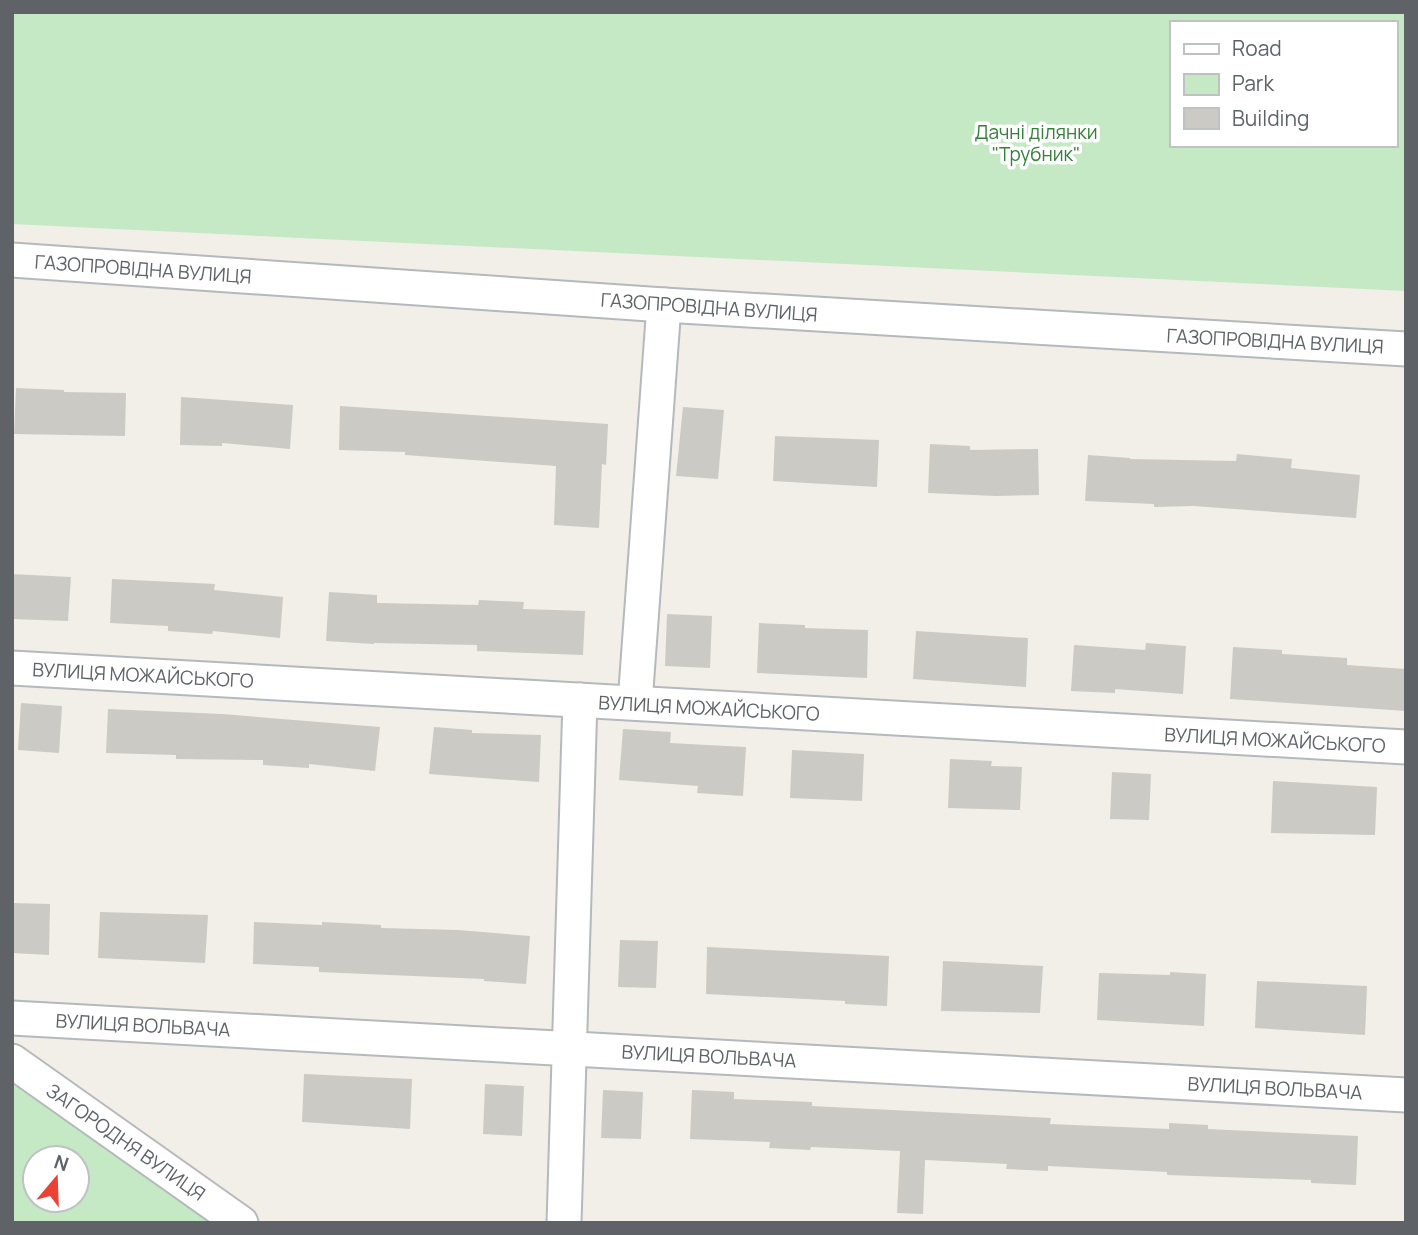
<svg xmlns="http://www.w3.org/2000/svg" width="1418" height="1235" viewBox="0 0 1418 1235" font-family="Manrope,sans-serif">
	<rect width="100%" height="100%" fill="#f1efe8"/>
	<g fill="#c5e8c5" fill-rule="evenodd">
		<path d="M12,12H1406V291L12,224ZM1171,23H1395V145H1171Z"/>
		<path d="M12,1080L212,1223H12ZM35,1158H77V1200H35Z"/>
	</g>
	<g fill="#cccac5">
		<polygon points="16,388 64,390 64,392 126,393 125,436 14,434"/>
		<polygon points="181,397 293,405 290,449 222,443 222,446 180,445"/>
		<polygon points="340,406 608,424 606,465 602,464 599,528 554,525 556,466 405,455 405,452 339,450"/>
		<polygon points="683,407 724,410 718,479 676,476"/>
		<polygon points="775,436 879,440 877,487 773,481"/>
		<polygon points="930,444 970,446 970,450 1038,449 1039,495 996,496 928,493"/>
		<polygon points="1237,454 1292,459 1291,468 1360,475 1356,518 1194,506 1154,507 1154,504 1085,501 1088,455 1130,458 1130,459 1236,461"/>
		<polygon points="12,574 71,577 68,621 12,619"/>
		<polygon points="112,579 215,584 214,590 283,597 280,638 213,631 212,634 168,631 168,626 110,623"/>
		<polygon points="329,592 377,595 377,603 478,605 479,600 524,602 523,609 585,611 583,655 477,651 477,645 374,643 374,644 326,641"/>
		<polygon points="667,614 712,616 710,668 665,666"/>
		<polygon points="759,623 805,625 805,628 868,630 867,678 757,673"/>
		<polygon points="916,631 1028,638 1026,687 913,679"/>
		<polygon points="1146,643 1186,646 1183,694 1115,689 1115,693 1071,691 1074,645 1145,650"/>
		<polygon points="1233,647 1282,650 1282,654 1347,658 1347,665 1406,669 1406,711 1230,699"/>
		<polygon points="21,703 62,706 59,753 18,750"/>
		<polygon points="108,709 222,714 380,727 375,771 309,764 309,768 263,765 263,760 176,759 176,755 106,753"/>
		<polygon points="434,727 472,730 472,733 541,735 539,782 429,774"/>
		<polygon points="623,729 671,732 670,743 746,747 743,796 697,793 698,786 619,780"/>
		<polygon points="792,750 864,754 862,801 790,798"/>
		<polygon points="950,759 992,761 991,766 1022,767 1020,810 948,808"/>
		<polygon points="1112,772 1151,774 1149,820 1110,819"/>
		<polygon points="1273,781 1377,787 1375,835 1271,833"/>
		<polygon points="12,903 50,904 49,955 12,953"/>
		<polygon points="100,912 208,915 205,963 98,958"/>
		<polygon points="254,922 322,925 322,922 381,925 381,928 458,930 530,936 526,984 484,981 484,979 319,972 319,967 253,964"/>
		<polygon points="620,940 658,941 656,988 618,987"/>
		<polygon points="707,947 889,956 887,1006 845,1004 845,1001 706,994"/>
		<polygon points="943,961 1043,966 1040,1013 941,1011"/>
		<polygon points="1170,972 1206,974 1204,1026 1097,1020 1099,973 1170,975"/>
		<polygon points="1257,981 1367,986 1365,1035 1255,1028"/>
		<polygon points="304,1074 412,1079 410,1129 302,1122"/>
		<polygon points="485,1084 524,1086 522,1136 483,1134"/>
		<polygon points="603,1090 643,1092 641,1139 601,1138"/>
		<polygon points="692,1090 734,1092 734,1099 812,1102 812,1106 1051,1118 1050,1124 1169,1129 1169,1123 1208,1125 1208,1129 1358,1136 1356,1185 1311,1183 1311,1180 1167,1175 1167,1172 1048,1166 1048,1171 1006,1169 1007,1164 925,1160 923,1214 897,1213 900,1151 811,1147 810,1150 769,1148 770,1142 690,1139"/>
	</g>
	<g fill="none" stroke-linecap="round" stroke-linejoin="round">
		<g stroke="#b5b8bc" stroke-width="37">
			<g id="minor">
				<polyline points="12,260 664,305 1406,349"/>
				<polyline points="12,668 1406,747"/>
				<polyline points="635,703 664,305"/>
				<polyline points="12,1018 1406,1095"/>
				<polyline points="12,1061 241,1223"/>
				<polyline points="564,1223 580,700"/>
			</g>
		</g>
		<use href="#minor" stroke="#fff" stroke-width="33"/>
	</g>
	<g text-anchor="middle" dominant-baseline="central" stroke-width="7" stroke-linejoin="round" paint-order="stroke">
		<g font-size="19" fill="#348238" stroke="#fff">
			<text x="1036" y="132">Дачні ділянки<tspan x="1036" dy="22">"Трубник"</tspan></text>
		</g>
		<g font-size="19" fill="#5f6368" stroke="#fff">
			<text transform="translate(143 269) rotate(4)">ГАЗОПРОВІДНА ВУЛИЦЯ</text>
			<text transform="translate(709 307) rotate(4)">ГАЗОПРОВІДНА ВУЛИЦЯ</text>
			<text transform="translate(1275 341) rotate(3)">ГАЗОПРОВІДНА ВУЛИЦЯ</text>
			<text transform="translate(143 675) rotate(3)">ВУЛИЦЯ МОЖАЙСЬКОГО</text>
			<text transform="translate(709 708) rotate(3)">ВУЛИЦЯ МОЖАЙСЬКОГО</text>
			<text transform="translate(1275 740) rotate(3)">ВУЛИЦЯ МОЖАЙСЬКОГО</text>
			<text transform="translate(143 1025) rotate(3)">ВУЛИЦЯ ВОЛЬВАЧА</text>
			<text transform="translate(709 1056) rotate(3)">ВУЛИЦЯ ВОЛЬВАЧА</text>
			<text transform="translate(1275 1088) rotate(3)">ВУЛИЦЯ ВОЛЬВАЧА</text>
			<text transform="translate(126 1142) rotate(35)">ЗАГОРОДНЯ ВУЛИЦЯ</text>
		</g>
	</g>
	<rect width="1418" height="1235" fill="none" stroke="#5f6368" stroke-width="28"/>
	<rect x="1170" y="21" width="228" height="126" fill="#ffffff" stroke="#bfc1c3" stroke-width="2"/>
	<rect x="1184" y="44" width="35" height="10" fill="#ffffff" stroke="#bfc1c3" stroke-width="2"/>
	<text x="1232" y="56" font-size="21" fill="#5f6368">Road</text>
	<rect x="1184" y="74" width="35" height="21" fill="#c5e8c5" stroke="#bfc1c3" stroke-width="2"/>
	<text x="1232" y="91" font-size="21" fill="#5f6368">Park</text>
	<rect x="1184" y="108" width="35" height="21" fill="#cccac5" stroke="#bfc1c3" stroke-width="2"/>
	<text x="1232" y="126" font-size="21" fill="#5f6368">Building</text>
	<g transform="translate(56 1179) rotate(19)"><circle r="33" fill="#ffffff" stroke="#bfc1c3" stroke-width="2"/>
	<path d="M0-5L12 26L0 18L-12 26Z" fill="#ea4335"/>
	<text y="-10" font-size="19" font-weight="bold" text-anchor="middle" fill="#5f6368">N</text>
	</g>
</svg>
